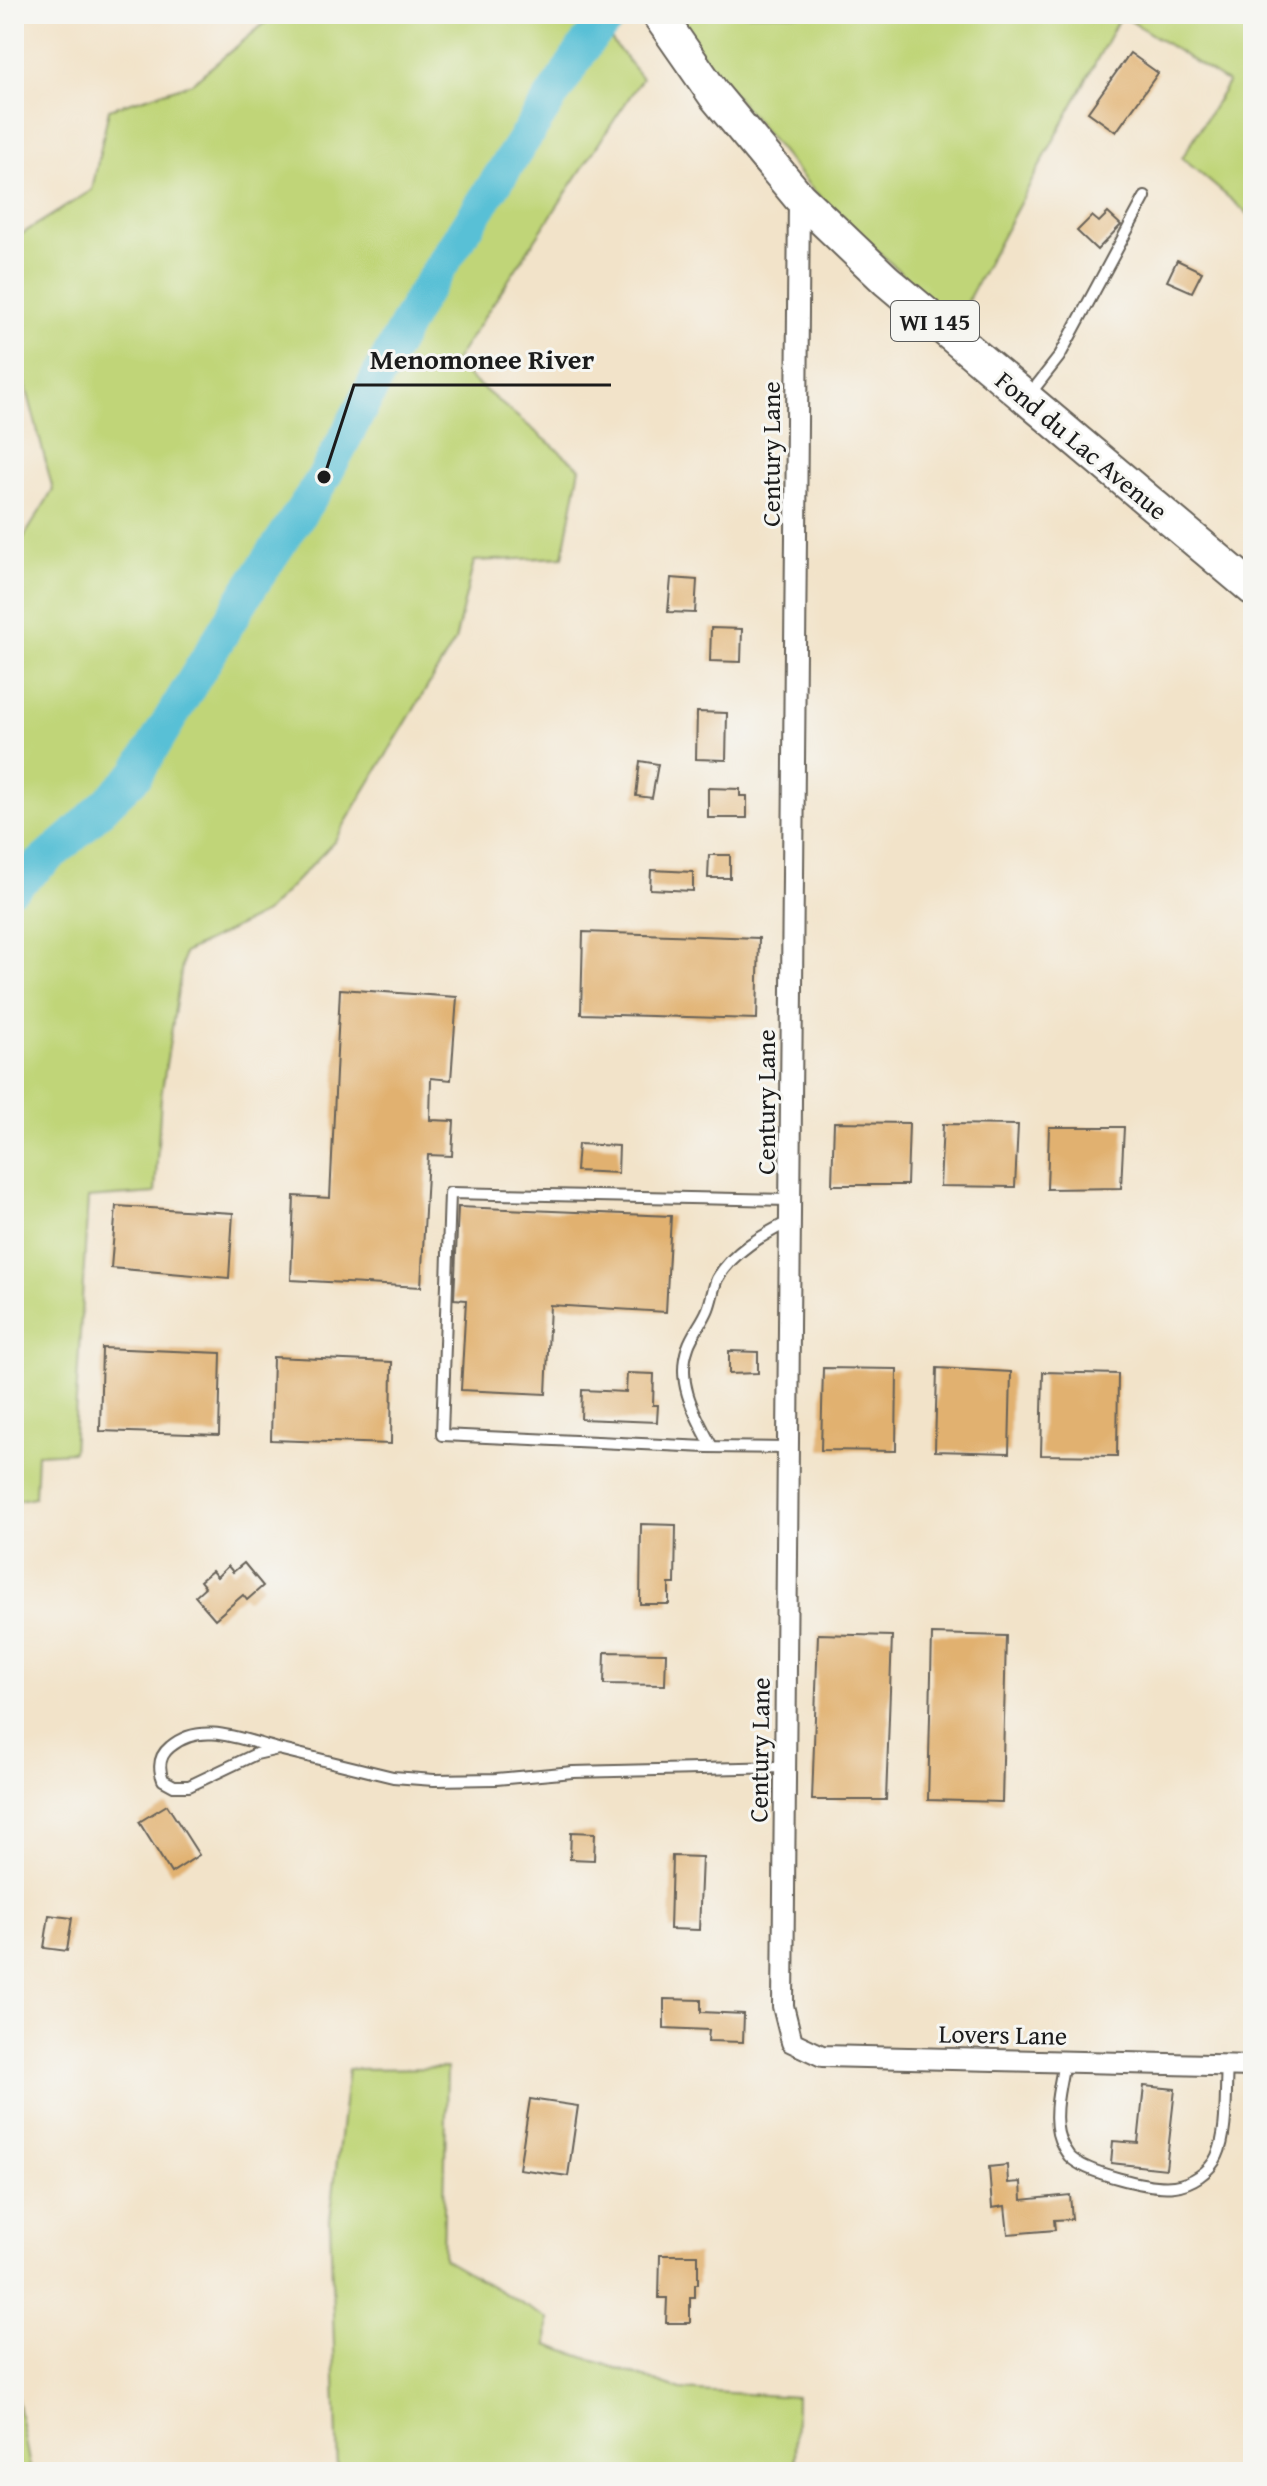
<svg xmlns="http://www.w3.org/2000/svg" width="1267" height="2486" viewBox="0 0 1267 2486" font-family="'Gentium Book Plus',serif">
	<rect width="100%" height="100%" fill="#f6f6f2"/>
	<filter id="ink" filterUnits="userSpaceOnUse"><feTurbulence type="fractalNoise" baseFrequency=".0125" numOctaves="2"/><feDisplacementMap in="SourceGraphic" scale="16" xChannelSelector="R" yChannelSelector="G"/><feConvolveMatrix kernelMatrix="1 2 1 2 8 2 1 2 1" color-interpolation-filters="sRGB"/></filter>
	<filter id="wash" filterUnits="userSpaceOnUse"><feTurbulence type="fractalNoise" baseFrequency=".006" numOctaves="4" result="noise"/><feDisplacementMap in="SourceGraphic" scale="32" xChannelSelector="R" yChannelSelector="G"/><feGaussianBlur stdDeviation="1.8" result="paint"/><feColorMatrix in="noise" values="0 0 0 0 0 0 0 0 0 0 0 0 0 0 0 0 0 1.4 0 .05"/><feComposite in="paint" operator="in"/></filter>
	<g filter="url(#wash)">
		<rect width="100%" height="100%" fill="#f2e3c9"/>
		<g fill="#c0d578" stroke="#6e784a" stroke-width="2">
			<polygon points="276,14 590,14 642,78 453,364 580,468 563,557 474,561 455,641 334,842 265,913 184,953 161,1096 155,1193 88,1198 73,1452 37,1454 35,1497 14,1501 14,553 53,490 14,340 14,248 17,237 92,190 109,109 192,83"/>
			<polygon points="674,14 1253,14 1253,218 1182,158 1228,83 1121,15 955,324 813,190 712,68"/>
			<polygon points="447,2068 443,2258 548,2319 547,2345 681,2390 796,2397 795,2472 338,2472 330,2220 348,2069"/>
			<polygon points="14,2383 31,2472 14,2472"/>
		</g>
		<g fill="none" stroke-linecap="round" stroke-linejoin="round">
			<polyline stroke="#58c0d6" stroke-width="34" points="14,886 73,836 136,775 246,594 324,477 419,300 588,41 613,14"/>
		</g>
		<g id="blocks">
			<g fill="#e1b16f">
				<polygon points="1130,53 1158,73 1116,132 1088,112"/>
				<polygon points="1108,213 1121,225 1097,250 1077,231 1092,216 1099,222"/>
				<polygon points="1177,260 1202,272 1192,292 1167,281"/>
				<polygon points="671,578 697,580 695,613 668,612"/>
				<polygon points="711,628 742,629 741,662 710,661"/>
				<polygon points="697,712 727,713 726,760 696,759"/>
				<polygon points="640,761 658,764 652,798 636,796"/>
				<polygon points="708,788 740,789 740,796 747,796 747,818 708,818"/>
				<polygon points="709,855 730,855 730,878 708,878"/>
				<polygon points="651,870 693,872 693,891 650,889"/>
				<polygon points="583,932 759,938 757,1019 581,1014"/>
				<polygon points="340,989 457,997 451,1080 431,1078 430,1120 454,1121 452,1156 428,1155 421,1287 291,1280 294,1196 330,1198"/>
				<polygon points="834,1122 909,1123 907,1185 832,1185"/>
				<polygon points="943,1124 1018,1125 1015,1187 940,1186"/>
				<polygon points="1049,1127 1124,1127 1121,1188 1047,1189"/>
				<polygon points="578,1144 619,1146 618,1173 576,1171"/>
				<polygon points="116,1206 233,1213 229,1278 111,1268"/>
				<polygon points="458,1207 671,1216 666,1312 550,1305 546,1394 461,1390 466,1300 454,1299"/>
				<polygon points="102,1348 221,1353 219,1435 100,1431"/>
				<polygon points="729,1351 758,1352 758,1373 729,1374"/>
				<polygon points="273,1357 392,1362 391,1444 271,1440"/>
				<polygon points="823,1368 897,1369 896,1451 821,1450"/>
				<polygon points="937,1368 1011,1372 1009,1453 935,1451"/>
				<polygon points="1043,1372 1118,1374 1117,1456 1041,1455"/>
				<polygon points="627,1373 654,1374 653,1405 658,1405 657,1422 581,1419 582,1390 626,1392"/>
				<polygon points="641,1524 676,1525 675,1584 669,1584 669,1604 640,1604"/>
				<polygon points="244,1563 263,1586 247,1600 243,1595 215,1619 195,1596 205,1587 200,1581 212,1571 217,1577 228,1566 233,1572"/>
				<polygon points="818,1634 892,1636 886,1800 812,1800"/>
				<polygon points="932,1634 1006,1636 1002,1802 928,1800"/>
				<polygon points="605,1652 666,1653 665,1685 604,1684"/>
				<polygon points="167,1805 199,1855 171,1873 139,1822"/>
				<polygon points="571,1832 595,1833 594,1860 570,1859"/>
				<polygon points="672,1856 702,1857 699,1930 670,1929"/>
				<polygon points="49,1915 72,1918 67,1951 44,1948"/>
				<polygon points="664,1999 701,2000 701,2012 744,2014 743,2042 708,2041 709,2030 664,2028"/>
				<polygon points="1144,2086 1175,2089 1166,2169 1111,2163 1113,2141 1138,2143"/>
				<polygon points="530,2099 578,2106 568,2176 519,2169"/>
				<polygon points="1007,2165 1008,2183 1021,2182 1022,2200 1070,2195 1072,2219 1054,2220 1055,2230 1008,2234 1005,2206 992,2208 989,2167"/>
				<polygon points="660,2255 698,2255 698,2284 695,2284 695,2297 690,2297 690,2323 666,2323 667,2298 659,2298"/>
			</g>
		</g>
	</g>
	<g filter="url(#ink)">
		<use href="#blocks" fill-opacity="0" stroke="#676259" stroke-width="2"/>
		<g fill="none" stroke-linecap="round" stroke-linejoin="round">
			<g stroke="#676259" stroke-width="14">
				<g id="service">
					<polyline points="1030,394 1059,357 1145,197"/>
					<path d="M712,1447C696,1416 675,1383 688,1347C692,1334 703,1322 708,1309C712,1299 713,1288 717,1279C733,1251 763,1235 790,1221"/>
					<polyline points="788,1448 707,1447 442,1435 450,1193 790,1200"/>
					<path d="M278,1749C243,1740 201,1720 170,1747C159,1756 158,1767 163,1780L174,1786H189L256,1754L278,1749L393,1777L434,1780L496,1779L573,1772L785,1767"/>
					<path d="M1064,2062C1060,2085 1051,2117 1060,2140C1062,2145 1066,2152 1069,2156C1085,2173 1151,2189 1174,2186C1191,2184 1210,2172 1217,2156C1228,2133 1225,2091 1227,2065"/>
				</g>
			</g>
			<g stroke="#676259" stroke-width="24">
				<polyline id="minor" points="799,197 783,2006 792,2042 822,2056 1253,2066"/>
			</g>
			<g stroke="#676259" stroke-width="36">
				<polyline id="primary" points="658,14 715,96 799,197 886,280 1253,589"/>
			</g>
			<use href="#service" stroke="#fff" stroke-width="10"/>
			<use href="#minor" stroke="#fff" stroke-width="20"/>
			<use href="#primary" stroke="#fff" stroke-width="32"/>
		</g>
	</g>
	<g text-anchor="middle" dominant-baseline="central" stroke-width="6" stroke-linejoin="round" paint-order="stroke">
		<rect fill="#f6f6f2" stroke="#5d5d5c" stroke-width="2" x="891" y="301" width="88" height="40" rx="6"/>
		<g font-size="24" font-weight="bold" fill="#1c1c1c">
			<text x="935" y="321">WI 145</text>
		</g>
		<g font-size="26" fill="#1c1c1c" stroke="#f6f6f2">
			<text transform="translate(1082 445) rotate(40)">Fond du Lac Avenue</text>
			<text transform="translate(770 454) rotate(-90)">Century Lane</text>
			<text transform="translate(765 1102) rotate(-90)">Century Lane</text>
			<text transform="translate(759 1750) rotate(-89)">Century Lane</text>
			<text transform="translate(1003 2034) rotate(1)">Lovers Lane</text>
		</g>
	</g>
	<path fill="none" stroke="#1c1c1c" stroke-width="3" d="M324 477L354 385H611"/>
	<circle fill="#1c1c1c" stroke="#f6f6f2" stroke-width="3" cx="324" cy="477" r="8"/>
	<g font-size="28" text-anchor="middle" font-weight="bold" fill="#1c1c1c" stroke="#f6f6f2" stroke-width="6" stroke-linejoin="round" paint-order="stroke">
		<text x="482" y="369">Menomonee River</text>
	</g>
	<rect width="1267" height="2486" fill="none" stroke="#f6f6f2" stroke-width="48"/>
</svg>
